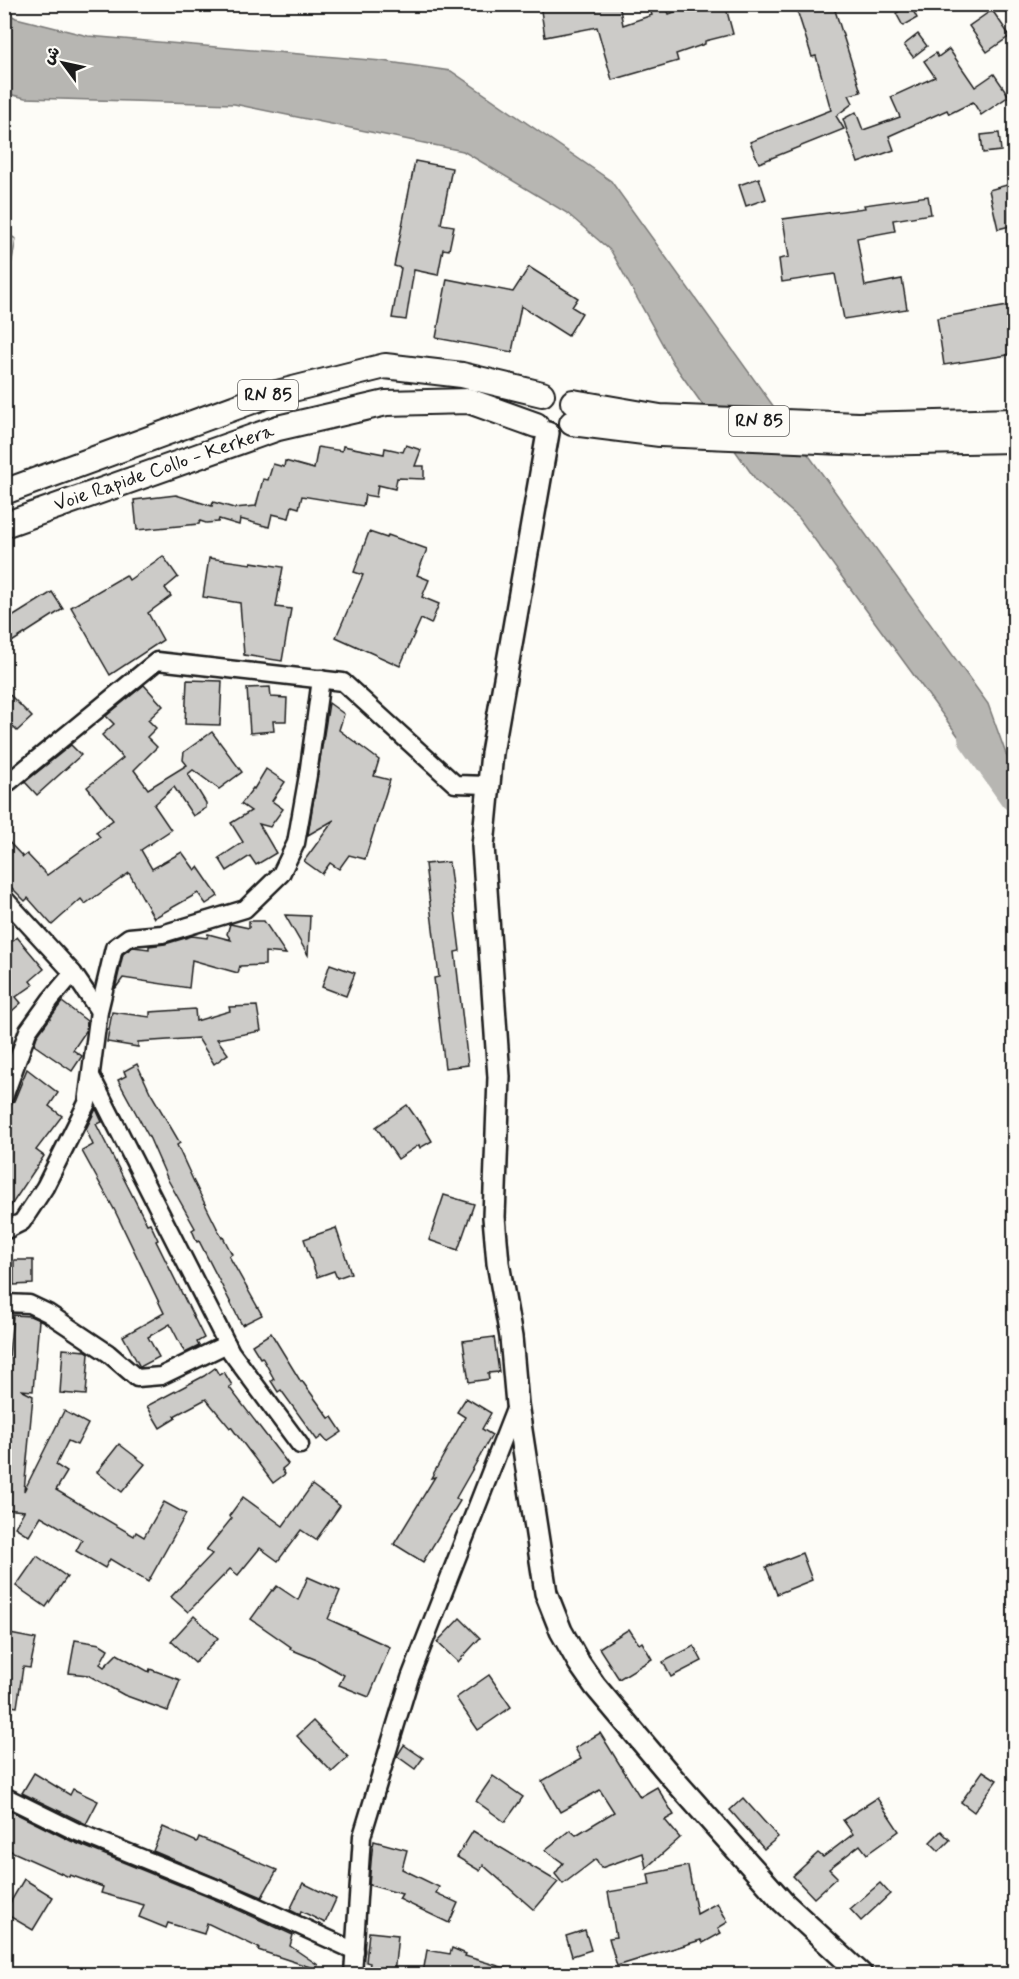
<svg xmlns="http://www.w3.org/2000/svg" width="1019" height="1979" viewBox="0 0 1019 1979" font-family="Mynerve,'Playpen Sans Arabic',sans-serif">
	<rect width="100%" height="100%" fill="#fdfcf7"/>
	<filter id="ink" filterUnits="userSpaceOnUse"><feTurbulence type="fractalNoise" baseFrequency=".0167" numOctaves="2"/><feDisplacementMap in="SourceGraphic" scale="12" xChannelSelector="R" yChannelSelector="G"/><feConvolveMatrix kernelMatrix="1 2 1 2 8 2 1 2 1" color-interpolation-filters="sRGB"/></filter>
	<g filter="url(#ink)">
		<polygon fill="#e0dfdb" stroke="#7e7e7c" stroke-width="1.5" points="5,233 16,239 5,296"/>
		<polygon fill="#b7b6b2" stroke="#797876" stroke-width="1.5" points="5,12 16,18 88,36 382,61 451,71 611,181 988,704 1014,776 983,770 799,518 756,480 673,363 611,251 567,213 463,151 234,104 25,98 5,93"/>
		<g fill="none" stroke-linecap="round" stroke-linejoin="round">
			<polyline stroke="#b7b6b2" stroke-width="30" points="973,738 1014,796"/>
		</g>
		<g fill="#cccbc8" stroke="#1c1c1c" stroke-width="1.5">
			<polygon points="540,4 619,4 623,25 652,15 648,4 665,4 669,14 695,4 725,4 733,34 705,41 705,44 676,54 678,61 612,80 597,27 545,37"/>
			<polygon points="795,4 833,4 861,92 849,95 853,103 836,116 844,129 759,163 750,142 831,110 816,56 812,57"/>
			<polygon points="910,5 917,18 903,26 896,13"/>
			<polygon points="992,10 1010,36 987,52 969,26"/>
			<polygon points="918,34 927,46 913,57 904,45"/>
			<polygon points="949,49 975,87 994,74 1009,96 981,115 973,102 949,114 947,110 889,136 894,150 858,163 843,119 856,112 863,130 900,117 891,97 935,77 924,61 936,53 938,57"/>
			<polygon points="999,133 1001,151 983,153 981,135"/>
			<polygon points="415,161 452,168 441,224 454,226 449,250 443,249 438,275 414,270 406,320 392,318 401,268 394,266"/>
			<polygon points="759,178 766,199 746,206 739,185"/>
			<polygon points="1014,183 1014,225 998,229 989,190"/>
			<polygon points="928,196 931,214 893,220 895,231 857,238 865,286 902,279 907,309 844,319 835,274 782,282 779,259 789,257 783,219 865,208 864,205"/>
			<polygon points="529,267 578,298 572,307 582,313 568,336 521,306 512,352 436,338 447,279 513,292"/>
			<polygon points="1014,305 1014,354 944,365 937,318"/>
			<polygon points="406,445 421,450 415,466 424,466 424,479 397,478 395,489 378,485 376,497 365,495 363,506 302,496 299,508 292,506 289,518 272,514 269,527 240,519 239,525 219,519 218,522 206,523 200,521 199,524 137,530 134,500 176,495 212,506 213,502 234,508 256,506 263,479 268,480 273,464 284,467 285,461 314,469 318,447 342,451 343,446 384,454 385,448 403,452"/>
			<polygon points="369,532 387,538 388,535 427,549 417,575 429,580 422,597 439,604 431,624 421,619 400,666 336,637 363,575 354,572"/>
			<polygon points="163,556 178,577 165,588 171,596 148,613 163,640 110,675 71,607 126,575 129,580"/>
			<polygon points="209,558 251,564 251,562 283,567 276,607 291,609 282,661 244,655 240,603 203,597"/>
			<polygon points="52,592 63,609 4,647 4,622"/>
			<polygon points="187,680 222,681 220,725 185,724"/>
			<polygon points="144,685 163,706 148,720 156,728 147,737 157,747 134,770 148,789 187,765 183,760 184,752 212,732 242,772 219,789 193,770 188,774 206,803 206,808 193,816 174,787 154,805 171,830 141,850 152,869 182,852 195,870 198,867 218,896 206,904 198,893 154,918 129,873 85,904 81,899 52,925 28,898 25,901 4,880 4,837 23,857 27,854 47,875 100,837 96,832 113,820 87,787 123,758 102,735 114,724 106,716"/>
			<polygon points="270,687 271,697 287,698 286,721 273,721 274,731 250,733 247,688"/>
			<polygon points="4,689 32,717 17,731 4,718"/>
			<polygon points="329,703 344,714 339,730 379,760 374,776 390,780 365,859 349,855 339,869 330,863 322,874 304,861 334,820 308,835"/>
			<polygon points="71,745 81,755 37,795 25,782"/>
			<polygon points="266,769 285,782 272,801 283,809 270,827 259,824 276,853 256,865 250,856 227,871 219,858 243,842 231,823 251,811 241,804 253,788 254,789"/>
			<polygon points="449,862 460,951 455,952 468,1065 445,1068 434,978 439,977 425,864"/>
			<polygon points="285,915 310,916 308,955"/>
			<polygon points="249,921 264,921 286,954 265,952 265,965 240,966 238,973 192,960 189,988 123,978 115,989 123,954 133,947 149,949 149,946 165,944 192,936 207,938 208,934 231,940 227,934 230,924 249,928"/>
			<polygon points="17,937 44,969 30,981 33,985 16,997 21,1003 4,1018 4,947"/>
			<polygon points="330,964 355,973 346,996 322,987"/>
			<polygon points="62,1002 87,1021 86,1031 73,1050 82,1056 72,1071 34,1045 37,1036"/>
			<polygon points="257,1006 261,1031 217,1039 228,1054 214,1064 198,1038 138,1042 138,1047 107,1042 112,1012 150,1017 150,1012 195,1009 196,1021 230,1011 229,1007"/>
			<polygon points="137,1064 150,1092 180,1143 177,1145 194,1182 222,1238 223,1237 232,1254 229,1256 262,1315 242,1325 199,1241 197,1242 192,1230 195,1228 168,1180 150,1139 118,1080 126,1076 124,1071"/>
			<polygon points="27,1069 58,1093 49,1106 62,1116 36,1150 44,1156 4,1216 4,1107 10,1105 14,1101"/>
			<polygon points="407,1105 419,1122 420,1121 432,1141 420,1148 419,1145 398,1159 376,1127"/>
			<polygon points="96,1109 102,1122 96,1124 147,1224 150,1223 158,1240 156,1241 204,1338 197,1342 199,1346 185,1353 170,1324 148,1337 159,1357 140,1367 123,1336 164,1313 115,1211 82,1151 93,1145 86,1129"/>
			<polygon points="444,1195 474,1204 458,1250 429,1240"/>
			<polygon points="336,1228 351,1273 337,1278 334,1271 317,1277 304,1239"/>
			<polygon points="14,1260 33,1260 33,1284 14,1285"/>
			<polygon points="13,1315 30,1316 39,1320 33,1391 21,1390 33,1396 24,1491 64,1411 88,1424 77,1445 68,1441 56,1465 67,1472 56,1490 134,1536 136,1532 144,1537 164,1502 186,1514 148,1582 110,1559 105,1568 76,1551 82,1540 41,1516 29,1536 15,1527 24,1511 4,1509 4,1409"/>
			<polygon points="271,1333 301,1382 302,1381 329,1418 332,1417 342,1432 327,1442 322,1436 317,1440 281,1390 278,1392 271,1381 274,1379 262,1357 260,1358 252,1345"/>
			<polygon points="494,1337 499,1372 488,1373 489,1379 469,1382 463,1341"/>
			<polygon points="63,1349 86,1351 89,1353 86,1395 60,1393"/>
			<polygon points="215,1368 219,1375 224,1372 232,1385 229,1387 288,1464 282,1469 285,1474 273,1483 231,1427 230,1428 206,1399 174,1416 176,1418 160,1428 147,1406 204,1376"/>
			<polygon points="466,1398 491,1413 482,1429 492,1435 456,1498 460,1501 423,1562 394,1544 435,1477 431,1478 465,1417 457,1412"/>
			<polygon points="119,1444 145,1464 122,1492 97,1472"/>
			<polygon points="312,1485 340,1506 316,1540 301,1530 278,1561 260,1548 238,1575 230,1569 188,1612 171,1597 212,1554 206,1550 232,1518 229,1516 243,1497 283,1526"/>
			<polygon points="802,1553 812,1580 777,1594 766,1567"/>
			<polygon points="37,1556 67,1577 46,1607 16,1586"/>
			<polygon points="308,1577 340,1591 328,1619 390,1647 369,1697 339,1685 344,1675 317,1660 290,1649 291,1647 251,1619 272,1590 273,1591 277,1586 298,1600"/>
			<polygon points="194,1616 218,1638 195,1663 171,1641"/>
			<polygon points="460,1618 480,1638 458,1662 437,1642"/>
			<polygon points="629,1629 639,1644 642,1642 652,1659 619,1679 599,1648"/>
			<polygon points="10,1634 36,1639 30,1668 23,1667 17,1707 4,1705 4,1665"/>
			<polygon points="75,1640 100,1644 108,1649 100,1664 104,1667 117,1654 149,1672 150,1669 180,1680 168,1711 124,1695 88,1675 69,1673"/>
			<polygon points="694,1646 702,1661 671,1677 663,1662"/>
			<polygon points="489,1675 511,1707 478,1730 456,1698"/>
			<polygon points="313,1721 348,1757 332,1772 297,1736"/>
			<polygon points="600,1733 640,1797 657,1787 674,1815 665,1820 680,1838 646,1868 643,1853 601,1868 596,1859 563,1884 555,1874 563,1863 545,1850 570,1830 576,1835 614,1812 600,1790 560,1812 542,1781 581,1759 575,1748"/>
			<polygon points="404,1745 423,1758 415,1769 397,1756"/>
			<polygon points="983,1771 997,1780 974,1812 961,1802"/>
			<polygon points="34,1773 70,1795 73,1789 98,1801 86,1824 22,1793"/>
			<polygon points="493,1776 523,1797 505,1822 476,1801"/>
			<polygon points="743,1798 778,1837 764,1849 730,1810"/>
			<polygon points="877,1798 899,1831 867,1854 860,1845 829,1869 837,1877 814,1898 793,1876 818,1853 823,1857 853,1834 843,1820"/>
			<polygon points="11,1811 71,1841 221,1902 293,1935 290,1946 318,1965 316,1969 258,1950 259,1948 207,1923 204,1934 168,1923 166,1928 139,1917 144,1905 101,1893 103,1887 70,1875 69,1877 4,1848 4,1823"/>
			<polygon points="163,1827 197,1842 199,1837 277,1870 262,1897 153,1851"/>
			<polygon points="473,1831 558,1882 534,1910 483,1865 480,1871 457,1857"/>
			<polygon points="941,1831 950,1840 939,1851 930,1842"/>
			<polygon points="374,1841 407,1850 402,1869 439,1887 436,1893 458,1903 449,1923 399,1899 402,1894 369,1885 372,1851"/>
			<polygon points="688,1866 697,1914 717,1903 728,1922 718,1928 721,1933 703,1943 701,1940 617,1966 609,1938 616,1937 608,1892 650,1885 648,1874"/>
			<polygon points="24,1879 53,1897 33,1930 4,1913"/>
			<polygon points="303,1883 336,1899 325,1923 301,1911 300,1915 290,1910"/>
			<polygon points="880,1883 890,1894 861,1921 850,1909"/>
			<polygon points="585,1930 591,1950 572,1956 566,1936"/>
			<polygon points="369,1932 398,1935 394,1974 368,1974 370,1963 366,1962"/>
			<polygon points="452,1948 466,1954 465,1956 515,1971 514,1974 423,1973 427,1950 450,1954"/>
		</g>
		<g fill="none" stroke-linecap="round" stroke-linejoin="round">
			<g stroke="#1c1c1c" stroke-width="21">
				<g id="minor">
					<polyline points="4,786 157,661 343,682 455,784 489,785"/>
					<polyline points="4,898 73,973 99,1011"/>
					<polyline points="91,1076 231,1352 300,1445"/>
					<polyline points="4,1097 28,1031 51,999 73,973"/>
					<polyline points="4,1231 22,1222 45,1187 87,1103 99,1011 114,948 129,937 162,934 245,909 281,874 296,843 308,775 321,679"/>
					<polyline points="4,1303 29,1304 48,1313 108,1353 137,1378 161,1376 227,1344"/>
					<polyline points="4,1796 75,1831 225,1892 355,1951"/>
					<polyline points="353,1974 362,1836 410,1678 517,1404"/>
				</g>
			</g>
			<g stroke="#1c1c1c" stroke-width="26">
				<polyline id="major" points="548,433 492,753 483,846 499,1077 494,1217 498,1263 511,1337 517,1404 546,1593 561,1631 579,1663 595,1686 670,1775 783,1902 861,1974"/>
			</g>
			<g stroke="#1c1c1c" stroke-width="28">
				<g id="highway">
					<polyline points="573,402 660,417 858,425 1014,421"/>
					<polyline points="572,423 660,434 866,443 1014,440"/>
					<polyline points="4,492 269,395 385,366 462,375 542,394"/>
					<polyline points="4,525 278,428 386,403 469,401 536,425"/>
				</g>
			</g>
			<use href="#minor" stroke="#fdfcf7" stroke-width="16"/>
			<use href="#major" stroke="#fdfcf7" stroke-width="21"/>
			<use href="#highway" stroke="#fdfcf7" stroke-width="24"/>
		</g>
	</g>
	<g text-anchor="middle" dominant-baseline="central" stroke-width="6" stroke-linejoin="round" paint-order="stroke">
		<g fill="#fdfcf7" stroke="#605f5e" stroke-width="1.5">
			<rect x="238" y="380" width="60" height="30" rx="4.5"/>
			<rect x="729" y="406" width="60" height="30" rx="4.5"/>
		</g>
		<g font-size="18" font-weight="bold" fill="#1c1c1c">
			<text x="268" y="395">RN 85</text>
			<text x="759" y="421">RN 85</text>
		</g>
		<g font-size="20" fill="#1c1c1c" stroke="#fdfcf7">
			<text transform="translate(164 468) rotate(-19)">Voie Rapide Collo - Kerkera</text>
		</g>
	</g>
	<rect width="1019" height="1979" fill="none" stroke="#fdfcf7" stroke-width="24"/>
	<rect x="12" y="12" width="995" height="1955" fill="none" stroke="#1c1c1c" stroke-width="2" filter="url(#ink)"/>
	<g transform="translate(63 63) rotate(303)" stroke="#fdfcf7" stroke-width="4.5" paint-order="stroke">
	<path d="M0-4.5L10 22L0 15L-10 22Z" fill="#1c1c1c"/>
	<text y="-9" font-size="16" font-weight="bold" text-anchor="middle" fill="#1c1c1c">ش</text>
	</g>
</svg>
